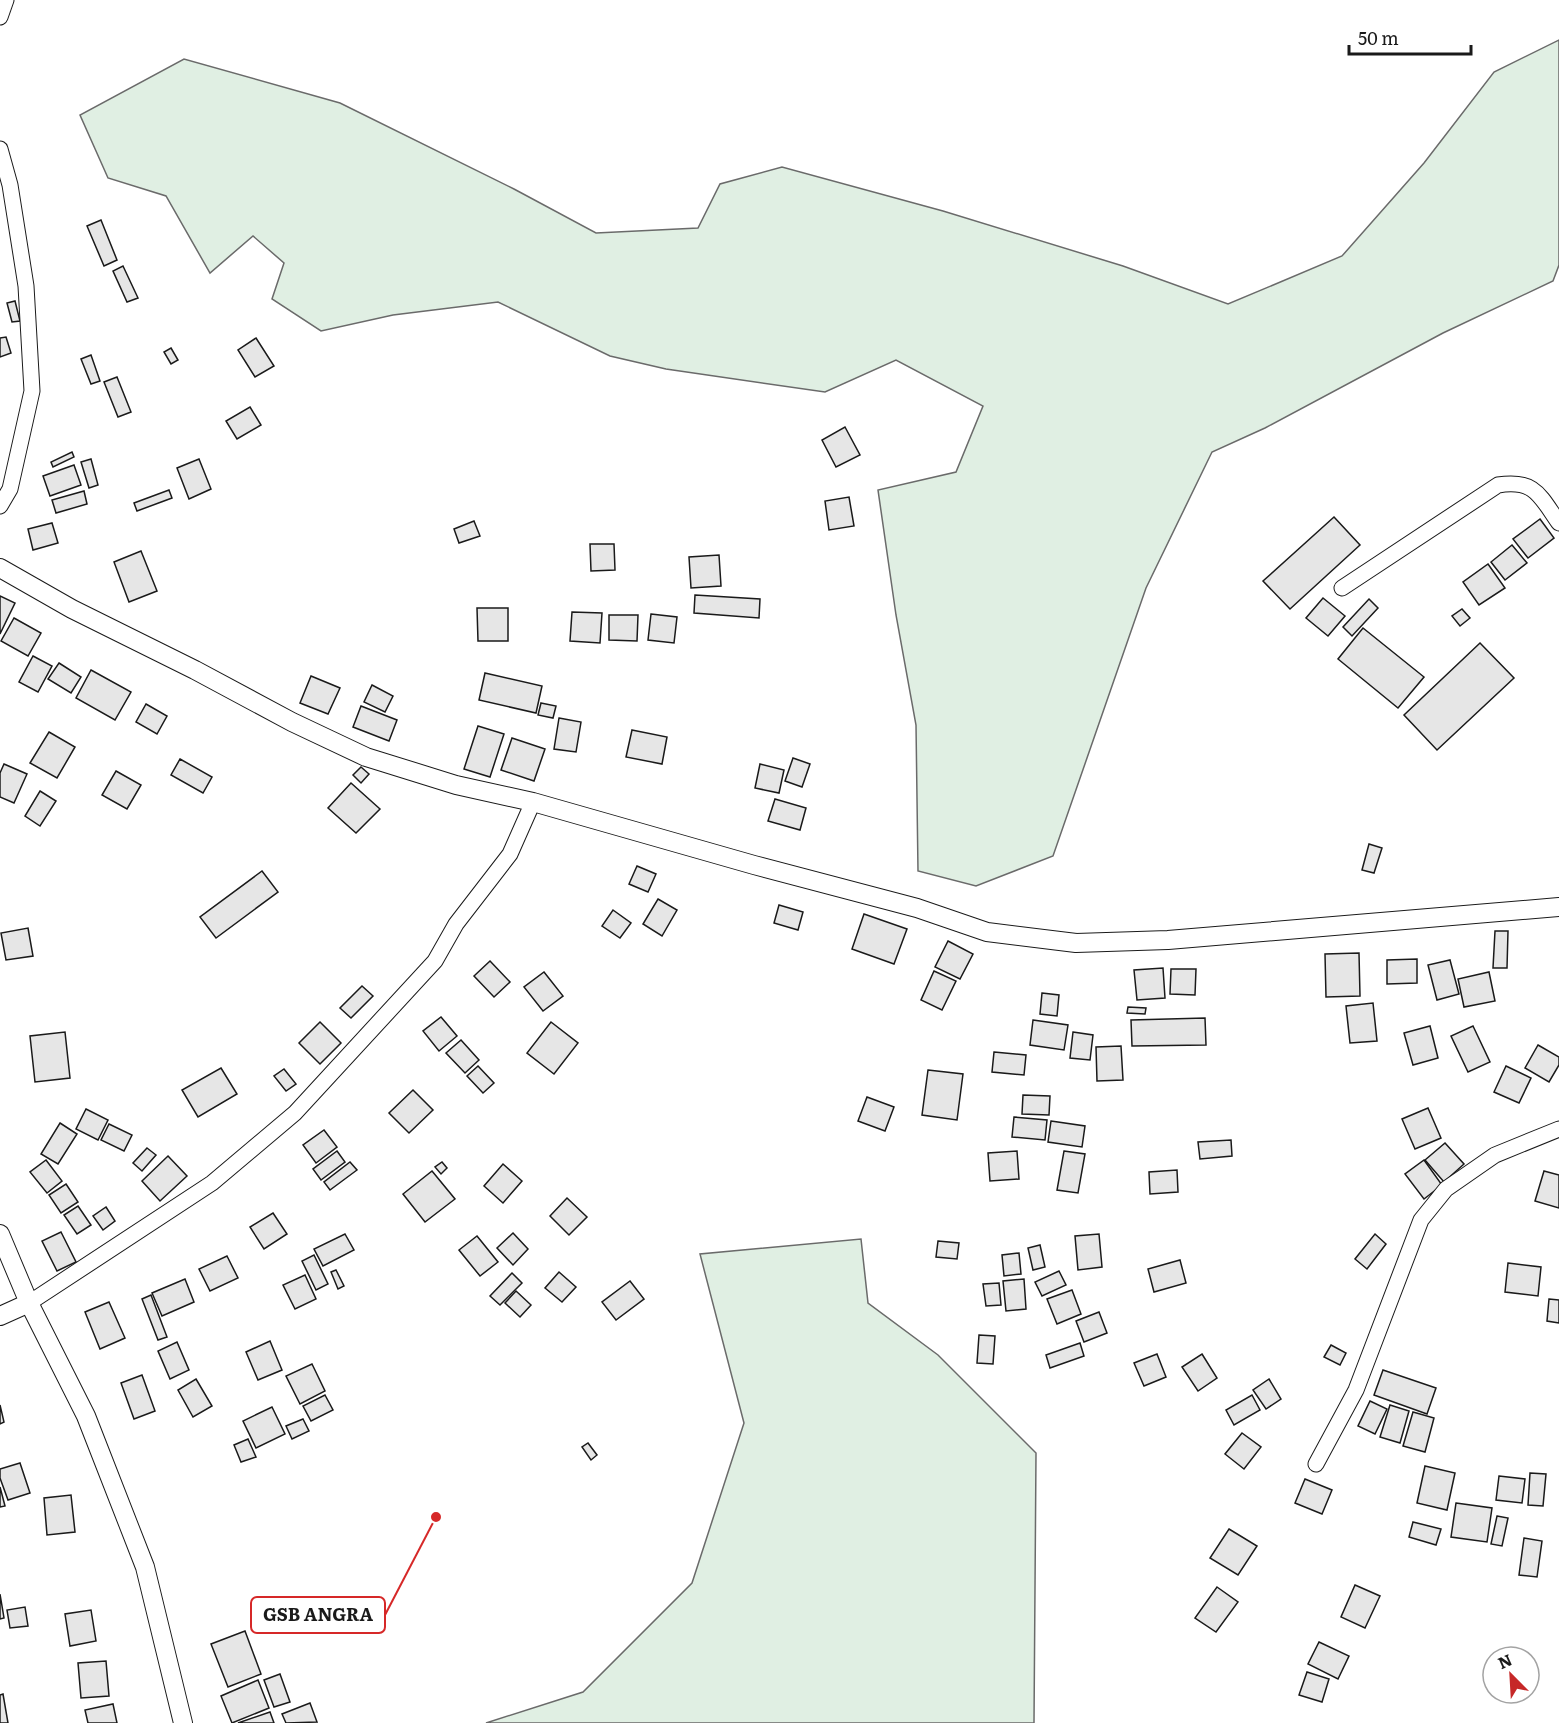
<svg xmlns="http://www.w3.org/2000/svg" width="1559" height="1723" viewBox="0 0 1559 1723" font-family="Literata,serif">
	<rect width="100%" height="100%" fill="#fff"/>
	<g fill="#e0efe3" stroke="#6a6a6a" stroke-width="1.5">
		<polygon points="1559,40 1559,265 1553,281 1443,333 1265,428 1212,452 1146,588 1053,856 976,886 918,871 916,725 896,615 878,490 956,472 983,406 896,360 825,392 666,369 610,356 498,302 393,315 321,331 272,299 284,263 253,236 210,273 166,196 108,178 80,115 184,59 340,103 514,189 596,233 698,228 720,184 782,167 943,211 1123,266 1228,304 1342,256 1424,163 1494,72"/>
		<polygon points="861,1239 868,1303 938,1355 1036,1453 1034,1723 486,1723 583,1692 692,1583 744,1423 700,1254"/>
	</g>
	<g fill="#e6e6e6" stroke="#1a1a1a" stroke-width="1.5">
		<polygon points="101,220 117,260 104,266 87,226"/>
		<polygon points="123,266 138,298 127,302 113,271"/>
		<polygon points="15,301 20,321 12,322 7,303"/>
		<polygon points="6,337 11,353 0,357 0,338"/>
		<polygon points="256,338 274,366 255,377 238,350"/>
		<polygon points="171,348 178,360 171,364 164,352"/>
		<polygon points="91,355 100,381 91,384 81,359"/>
		<polygon points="117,377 131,412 118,417 104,382"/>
		<polygon points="250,407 261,425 237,439 226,421"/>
		<polygon points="845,427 860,455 836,467 822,440"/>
		<polygon points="72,452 74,457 53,467 51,462"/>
		<polygon points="91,459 98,485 89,488 81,462"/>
		<polygon points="199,459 211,489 189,499 177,468"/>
		<polygon points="74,465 81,485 50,496 43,476"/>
		<polygon points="169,490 172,498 137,511 134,503"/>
		<polygon points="84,491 87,504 56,513 52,500"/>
		<polygon points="849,497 854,526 829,530 825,501"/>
		<polygon points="1334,517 1360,545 1290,609 1263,581"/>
		<polygon points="1540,519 1554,538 1528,558 1513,539"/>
		<polygon points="474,521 480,536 459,543 454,529"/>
		<polygon points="52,523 58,543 33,550 28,529"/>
		<polygon points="590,544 614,544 615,570 591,571"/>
		<polygon points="1512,545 1527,563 1505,580 1491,562"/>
		<polygon points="141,551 157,591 129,602 114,562"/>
		<polygon points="719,555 721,586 691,588 689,557"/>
		<polygon points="1488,564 1505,588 1479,605 1463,582"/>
		<polygon points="695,595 760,599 759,618 694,613"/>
		<polygon points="0,596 15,603 0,634"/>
		<polygon points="1323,598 1345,616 1328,636 1306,618"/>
		<polygon points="1369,599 1378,608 1352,636 1343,627"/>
		<polygon points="477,608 508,608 508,641 478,641"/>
		<polygon points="1462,609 1470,618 1460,626 1452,616"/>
		<polygon points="572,612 602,613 600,643 570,641"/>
		<polygon points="651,614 677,617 674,643 648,640"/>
		<polygon points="609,615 638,615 637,641 609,640"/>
		<polygon points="14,618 41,633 28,656 1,641"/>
		<polygon points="1363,628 1424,677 1398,708 1338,659"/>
		<polygon points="1480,643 1514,678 1437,750 1404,715"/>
		<polygon points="33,656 52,666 38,692 19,682"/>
		<polygon points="59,663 81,677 71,693 48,679"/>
		<polygon points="91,670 131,692 115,720 76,698"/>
		<polygon points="485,673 542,686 536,713 479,700"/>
		<polygon points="311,676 340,688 328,714 300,703"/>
		<polygon points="372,685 393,696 385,712 364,702"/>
		<polygon points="541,703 556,706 553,718 538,715"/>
		<polygon points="146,704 167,716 157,734 136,722"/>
		<polygon points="361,706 397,720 389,741 353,727"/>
		<polygon points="559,718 581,722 576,752 554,749"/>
		<polygon points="478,726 504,734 490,777 464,769"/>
		<polygon points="632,730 667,737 662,764 626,757"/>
		<polygon points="49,732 75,747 57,778 30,763"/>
		<polygon points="512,738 545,749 534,781 501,770"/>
		<polygon points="793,758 810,764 802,787 785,781"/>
		<polygon points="180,759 212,777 203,793 171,775"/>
		<polygon points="4,764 27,774 14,803 0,797 0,773"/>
		<polygon points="760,764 784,770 779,793 755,788"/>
		<polygon points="361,767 369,774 361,783 353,775"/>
		<polygon points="116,771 141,785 127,809 102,795"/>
		<polygon points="351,783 380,809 356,833 328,808"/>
		<polygon points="40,791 56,801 40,826 25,816"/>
		<polygon points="775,799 806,808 800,830 768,821"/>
		<polygon points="1369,844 1382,848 1374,873 1362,870"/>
		<polygon points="637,866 656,874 648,892 629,884"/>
		<polygon points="262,871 278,892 216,938 200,917"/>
		<polygon points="658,899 677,910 662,936 643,924"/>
		<polygon points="779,905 803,912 798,930 774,923"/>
		<polygon points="613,910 631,923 620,938 602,926"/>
		<polygon points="864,914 907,929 894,964 852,949"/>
		<polygon points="28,928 33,956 6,960 1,933"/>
		<polygon points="1495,931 1508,931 1507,968 1493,968"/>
		<polygon points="948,941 973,954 960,979 935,967"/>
		<polygon points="1359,953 1360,996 1326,997 1325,954"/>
		<polygon points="1417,959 1417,983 1387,984 1387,960"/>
		<polygon points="1450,960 1459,994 1437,1000 1428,965"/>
		<polygon points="490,961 510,982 494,997 474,976"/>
		<polygon points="1163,968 1165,998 1137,1000 1134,970"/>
		<polygon points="1171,969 1196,969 1195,995 1170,994"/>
		<polygon points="934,971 956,981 942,1010 921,1000"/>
		<polygon points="544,972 563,996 543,1011 524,987"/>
		<polygon points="1489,972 1495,1001 1464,1007 1458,979"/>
		<polygon points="362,986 373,996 351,1018 340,1008"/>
		<polygon points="1042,993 1059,995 1057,1016 1040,1014"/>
		<polygon points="1373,1003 1377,1041 1350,1043 1346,1006"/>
		<polygon points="1128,1007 1146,1008 1145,1014 1127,1013"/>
		<polygon points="441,1017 457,1036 439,1051 423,1031"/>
		<polygon points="1205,1018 1206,1045 1132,1046 1131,1020"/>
		<polygon points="1033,1020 1068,1025 1064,1050 1030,1045"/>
		<polygon points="320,1022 341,1043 320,1064 299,1043"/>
		<polygon points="551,1022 578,1043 554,1074 527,1053"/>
		<polygon points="1430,1026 1438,1058 1413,1065 1404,1033"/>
		<polygon points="1473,1026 1490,1062 1468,1072 1451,1036"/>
		<polygon points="65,1032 70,1078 35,1082 30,1036"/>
		<polygon points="1073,1032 1093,1035 1090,1060 1070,1058"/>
		<polygon points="461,1040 479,1060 465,1073 446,1053"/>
		<polygon points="1538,1045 1559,1057 1559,1065 1549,1082 1525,1068"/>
		<polygon points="1121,1046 1123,1080 1097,1081 1096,1047"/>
		<polygon points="994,1052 1026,1055 1024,1075 992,1072"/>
		<polygon points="478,1066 494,1083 483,1093 467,1076"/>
		<polygon points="1506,1066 1531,1078 1519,1103 1494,1092"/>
		<polygon points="221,1068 237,1094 198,1117 182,1090"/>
		<polygon points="284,1069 296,1084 286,1091 274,1076"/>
		<polygon points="928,1070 963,1074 957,1120 922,1115"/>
		<polygon points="413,1090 433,1110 409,1133 389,1113"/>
		<polygon points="1023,1095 1050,1096 1049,1115 1022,1114"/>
		<polygon points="867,1097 894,1107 885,1131 858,1121"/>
		<polygon points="1428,1108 1441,1138 1415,1149 1402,1119"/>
		<polygon points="86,1109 108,1120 98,1140 76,1129"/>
		<polygon points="1014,1117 1047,1120 1045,1140 1012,1137"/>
		<polygon points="1051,1121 1085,1126 1082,1147 1048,1142"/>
		<polygon points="60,1123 77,1134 58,1164 41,1154"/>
		<polygon points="109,1124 132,1135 124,1151 101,1140"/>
		<polygon points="324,1130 337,1147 316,1163 303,1145"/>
		<polygon points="1231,1140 1232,1156 1200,1159 1198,1142"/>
		<polygon points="1445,1143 1464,1164 1444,1182 1425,1160"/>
		<polygon points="147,1148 156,1155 142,1171 133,1163"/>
		<polygon points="337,1151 345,1162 321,1180 313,1169"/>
		<polygon points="1017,1151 1019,1179 990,1181 988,1153"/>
		<polygon points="1064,1151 1085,1154 1078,1193 1057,1190"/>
		<polygon points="168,1156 187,1176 160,1201 142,1181"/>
		<polygon points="46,1160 62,1181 47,1193 30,1172"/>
		<polygon points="1424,1160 1442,1185 1424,1199 1405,1174"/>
		<polygon points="350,1162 357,1170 330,1190 324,1182"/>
		<polygon points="442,1162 447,1168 441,1174 435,1167"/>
		<polygon points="503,1164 522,1181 503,1203 484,1186"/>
		<polygon points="1177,1170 1178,1192 1150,1194 1149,1172"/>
		<polygon points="432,1171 455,1199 425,1222 403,1194"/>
		<polygon points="1544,1171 1559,1175 1559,1208 1535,1201"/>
		<polygon points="66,1184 78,1202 61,1213 49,1195"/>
		<polygon points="567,1198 587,1217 569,1235 550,1216"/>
		<polygon points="78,1206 91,1225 77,1234 64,1215"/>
		<polygon points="106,1207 115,1221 103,1230 93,1216"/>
		<polygon points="273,1213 287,1234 264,1249 250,1227"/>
		<polygon points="61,1232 76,1262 57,1271 42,1241"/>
		<polygon points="513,1233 528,1249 513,1265 497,1248"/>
		<polygon points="345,1234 354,1250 323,1266 314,1249"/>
		<polygon points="1099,1234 1102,1267 1078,1270 1075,1236"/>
		<polygon points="1375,1234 1386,1244 1367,1269 1355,1259"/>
		<polygon points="477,1236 498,1262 480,1276 459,1250"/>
		<polygon points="938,1241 959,1243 957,1259 936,1257"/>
		<polygon points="1040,1245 1045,1267 1033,1270 1028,1248"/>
		<polygon points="1019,1253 1021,1274 1004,1276 1002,1255"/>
		<polygon points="314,1255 328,1284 316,1290 302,1261"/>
		<polygon points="227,1256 238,1278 210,1291 199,1269"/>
		<polygon points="1180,1260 1186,1283 1154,1292 1148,1269"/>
		<polygon points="1508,1263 1541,1267 1538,1296 1505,1292"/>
		<polygon points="336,1270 344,1286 338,1289 331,1272"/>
		<polygon points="1059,1271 1066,1285 1042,1296 1035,1282"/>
		<polygon points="559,1272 576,1287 562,1302 545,1288"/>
		<polygon points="512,1273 522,1283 500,1305 490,1296"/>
		<polygon points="305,1275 316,1299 295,1309 283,1285"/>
		<polygon points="185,1279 194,1302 162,1316 152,1293"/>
		<polygon points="1024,1279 1026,1309 1006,1311 1003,1281"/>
		<polygon points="630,1281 644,1299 616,1320 602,1302"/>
		<polygon points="999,1283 1001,1305 986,1306 983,1284"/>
		<polygon points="1072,1290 1081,1314 1057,1324 1047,1299"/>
		<polygon points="516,1291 531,1305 520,1317 505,1303"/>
		<polygon points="151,1295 167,1337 158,1340 142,1299"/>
		<polygon points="1549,1299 1559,1300 1559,1323 1547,1321"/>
		<polygon points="109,1302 125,1338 100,1349 85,1312"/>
		<polygon points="1099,1312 1107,1333 1084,1342 1076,1321"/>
		<polygon points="979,1335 995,1336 993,1364 977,1363"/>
		<polygon points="270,1341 282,1370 258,1380 246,1352"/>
		<polygon points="177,1342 189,1370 170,1379 158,1351"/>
		<polygon points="1080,1343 1084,1356 1050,1368 1046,1355"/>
		<polygon points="1331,1345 1346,1353 1340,1365 1324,1357"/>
		<polygon points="1157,1354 1166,1377 1144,1386 1134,1363"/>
		<polygon points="1202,1354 1217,1378 1198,1391 1182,1367"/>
		<polygon points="312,1364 325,1391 300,1404 286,1376"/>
		<polygon points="1383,1370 1436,1388 1427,1414 1374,1395"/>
		<polygon points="142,1375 155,1411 134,1419 121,1383"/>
		<polygon points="196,1379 212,1406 193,1417 178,1390"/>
		<polygon points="1269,1379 1281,1399 1266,1409 1253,1390"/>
		<polygon points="325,1395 333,1410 311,1421 303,1406"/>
		<polygon points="1252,1395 1260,1410 1234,1425 1226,1410"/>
		<polygon points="1370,1401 1387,1409 1375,1434 1358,1426"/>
		<polygon points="0,1405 4,1422 0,1424"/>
		<polygon points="1390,1405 1409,1411 1400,1443 1380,1437"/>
		<polygon points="272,1407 285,1434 256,1448 243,1421"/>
		<polygon points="1413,1412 1434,1418 1425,1452 1403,1446"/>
		<polygon points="303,1419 309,1431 292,1439 286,1426"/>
		<polygon points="1242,1433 1261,1447 1244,1469 1225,1454"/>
		<polygon points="248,1439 256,1457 241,1462 234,1445"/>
		<polygon points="588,1443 597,1455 591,1460 582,1447"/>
		<polygon points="20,1463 30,1493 8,1500 0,1478 0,1469"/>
		<polygon points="1425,1466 1455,1473 1447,1510 1417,1503"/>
		<polygon points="1530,1473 1546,1474 1543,1506 1528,1505"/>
		<polygon points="1499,1476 1525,1479 1522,1503 1496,1500"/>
		<polygon points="1305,1479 1332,1490 1322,1514 1295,1503"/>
		<polygon points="0,1487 5,1506 0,1507"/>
		<polygon points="71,1495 75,1532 47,1535 44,1498"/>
		<polygon points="1456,1503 1492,1508 1487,1542 1451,1537"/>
		<polygon points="1497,1516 1508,1518 1502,1546 1491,1544"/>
		<polygon points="1413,1522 1441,1529 1436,1545 1409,1537"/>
		<polygon points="1229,1529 1257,1546 1238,1575 1210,1558"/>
		<polygon points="1524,1538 1542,1541 1537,1577 1519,1575"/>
		<polygon points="1355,1585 1380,1596 1365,1628 1341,1617"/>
		<polygon points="1217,1587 1238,1602 1216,1632 1195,1618"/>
		<polygon points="0,1594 4,1618 0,1619"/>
		<polygon points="25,1607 28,1626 10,1628 7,1610"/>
		<polygon points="91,1610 96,1641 70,1646 65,1614"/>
		<polygon points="245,1631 261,1674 228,1687 211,1644"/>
		<polygon points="1319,1642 1349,1656 1338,1679 1308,1664"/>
		<polygon points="106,1661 109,1696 81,1698 78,1663"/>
		<polygon points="1307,1672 1329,1679 1322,1702 1299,1695"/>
		<polygon points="280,1674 290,1702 274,1707 264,1680"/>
		<polygon points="258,1680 269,1708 232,1723 221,1696"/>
		<polygon points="3,1694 8,1723 0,1723 0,1695"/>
		<polygon points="310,1703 317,1722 286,1723 282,1714"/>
		<polygon points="113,1704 117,1723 88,1723 85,1710"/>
		<polygon points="270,1712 274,1723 238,1723"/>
	</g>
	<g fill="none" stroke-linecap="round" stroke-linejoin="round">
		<g stroke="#1a1a1a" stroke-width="17">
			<g id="minor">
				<polyline points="0,17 6,0"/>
				<polyline points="0,149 10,185 26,286 32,391 10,489 0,506"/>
				<path d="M1342,588L1498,485C1535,479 1540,496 1559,523"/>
				<polyline points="29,1303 212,1183 295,1113 435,961 456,924 510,854 533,802"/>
				<polyline points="1316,1464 1356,1390 1421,1220 1446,1189 1495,1155 1559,1129"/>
			</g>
		</g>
		<g stroke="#1a1a1a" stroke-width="20">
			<g id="tertiary">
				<polyline points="0,568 72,609 195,670 292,722 366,757 456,785 533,802 754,865 917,908 987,932 1076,943 1168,940 1559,907"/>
				<polyline points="0,1234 29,1303 86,1416 145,1567 183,1723"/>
				<polyline points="0,1316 29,1303"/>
			</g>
		</g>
		<use href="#minor" stroke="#fff" stroke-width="15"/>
		<use href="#tertiary" stroke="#fff" stroke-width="18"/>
	</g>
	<path fill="none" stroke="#d62828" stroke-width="2" d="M436 1517L385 1615"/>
	<circle fill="#d62828" stroke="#fff" stroke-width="2" cx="436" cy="1517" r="6"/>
	<rect fill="#fff" stroke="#d62828" stroke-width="2" x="251" y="1597" width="134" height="36" rx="6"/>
	<g font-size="18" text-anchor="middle" font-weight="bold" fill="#1a1a1a">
		<text x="318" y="1621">GSB ANGRA</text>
	</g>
	<g transform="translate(1511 1675) rotate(336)"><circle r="28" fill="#ffffff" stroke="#a3a3a3" stroke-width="1.5"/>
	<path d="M0-4.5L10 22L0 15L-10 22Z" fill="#c62828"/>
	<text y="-9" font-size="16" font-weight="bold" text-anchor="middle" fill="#1a1a1a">N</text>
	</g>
	<path d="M1349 45v9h122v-9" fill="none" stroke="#1a1a1a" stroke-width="3"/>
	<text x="1358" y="45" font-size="18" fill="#1a1a1a" stroke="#ffffff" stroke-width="4.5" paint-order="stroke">50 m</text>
</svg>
